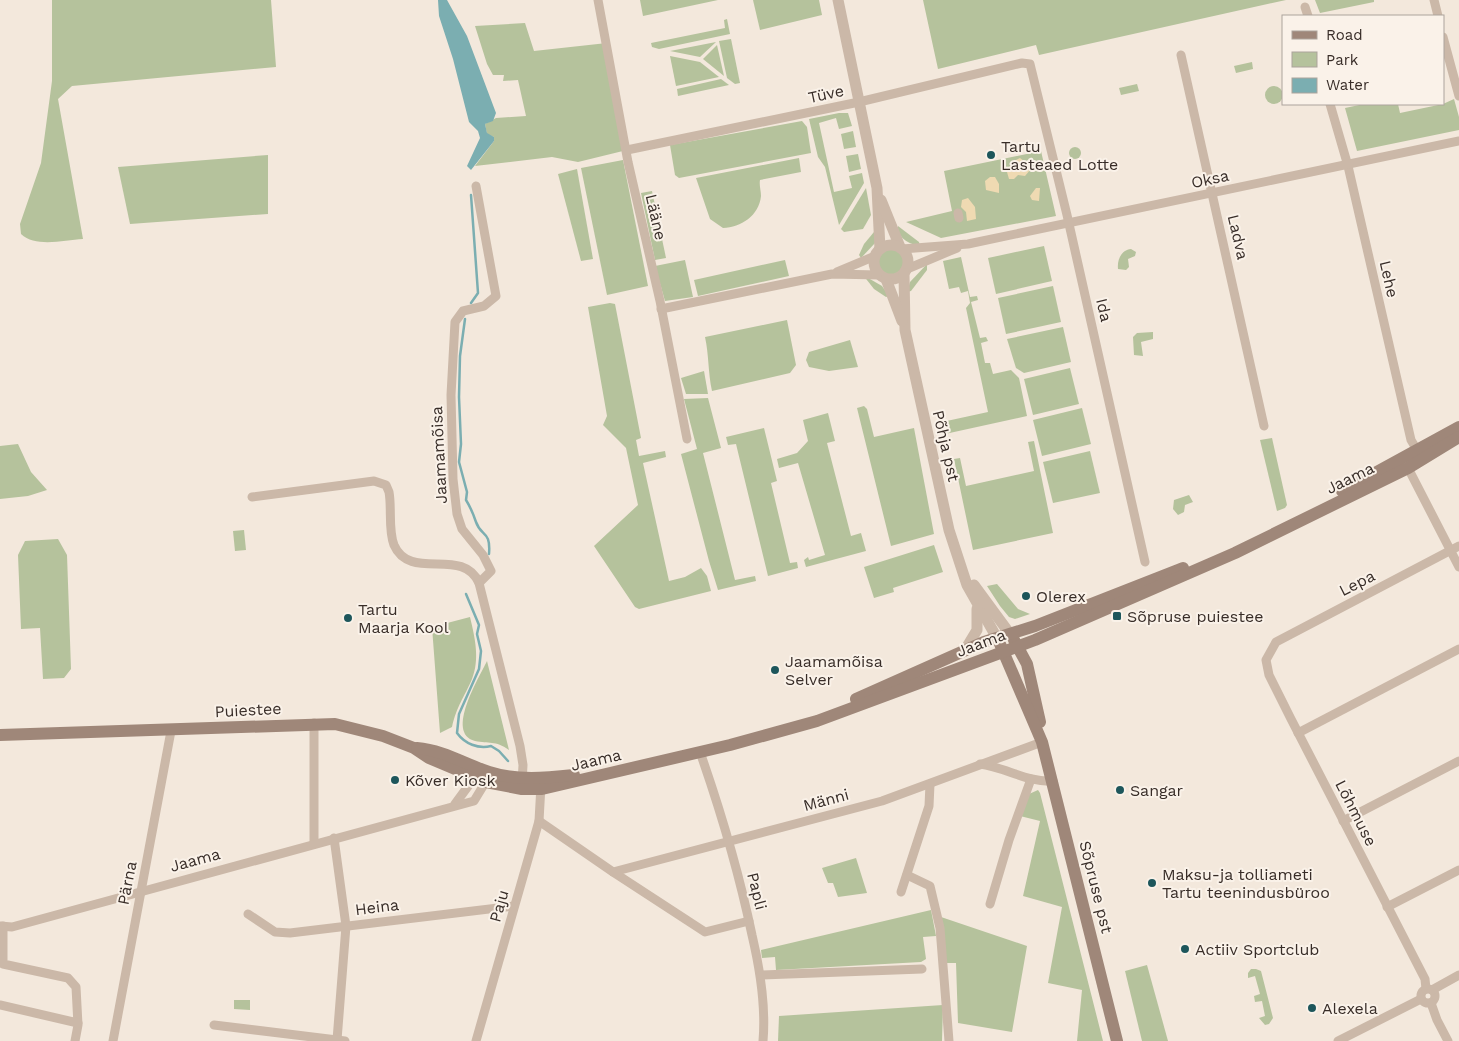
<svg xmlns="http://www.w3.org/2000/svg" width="1459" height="1041" viewBox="0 0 1459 1041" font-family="'Work Sans',sans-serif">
	<rect width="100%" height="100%" fill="#f3e8dc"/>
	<g fill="#b5c29c">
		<path d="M52,0H271L276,67L72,86L58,99L83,239C64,240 36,248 21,234L20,224L41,163L52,81Z"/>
		<polygon points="640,0 718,0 643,16"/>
		<polygon points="753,0 819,0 822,15 760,30"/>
		<polygon points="923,0 1286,0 1039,55 1036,45 938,69"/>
		<polygon points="1315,0 1374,0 1374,2 1320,13"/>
		<polygon points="727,19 730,34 659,49 652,47 651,43 725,28 724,20"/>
		<polygon points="525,23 534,51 607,43 627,150 578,162 552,157 475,166 494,141 494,137 487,134 485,124 496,118 526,116 518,80 503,81 504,75 493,75 487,64 475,26"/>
		<polygon points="731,39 740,83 735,84 727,78 719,41"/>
		<polygon points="716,42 700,57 670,51"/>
		<polygon points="717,45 724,76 703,59"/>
		<polygon points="670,56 700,62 719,77 676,86"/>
		<polygon points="1252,62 1253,69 1236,73 1234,66"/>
		<polygon points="721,79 729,85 678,96 677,89"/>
		<polygon points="1137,84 1139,91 1121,95 1119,88"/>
		<circle cx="1274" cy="95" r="9"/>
		<polygon points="1454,99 1459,117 1459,130 1357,151 1345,108 1364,104 1398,104 1400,113 1443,104"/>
		<polygon points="839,113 848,113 852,126 839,129 836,118 819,123 834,192 852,188 849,176 862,173 864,183 839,225 825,167 818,157 809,119"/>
		<polygon points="802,121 807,127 811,153 679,178 675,175 670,145"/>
		<polygon points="853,131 856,147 844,149 841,134"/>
		<circle cx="1075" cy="153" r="6"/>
		<polygon points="1041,151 1056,216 941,238 906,222 952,211 944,171"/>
		<polygon points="858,154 861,169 849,172 846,156"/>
		<polygon points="268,155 268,214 130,224 118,167"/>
		<path d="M799,158L801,172L760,180C759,185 761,191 761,196C759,216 741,227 723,228L710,219L696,178Z"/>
		<polygon points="623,160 648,286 607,295 581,168"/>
		<polygon points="577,169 593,259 581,261 558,174"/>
		<polygon points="866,188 871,215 863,229 844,232 841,229"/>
		<polygon points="652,191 666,258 655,260 641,193"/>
		<path d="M898,226L919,242L920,246C909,244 897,238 898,226Z"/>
		<polygon points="874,232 876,242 861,258 859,255 864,244"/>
		<polygon points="1044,246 1052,281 996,294 988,258"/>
		<circle cx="891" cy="262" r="14"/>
		<path d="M1131,249L1136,252L1135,256L1128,259L1129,267L1126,270L1118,269C1117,260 1121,250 1131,249Z"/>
		<polygon points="961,257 970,297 977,296 978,300 971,302 980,338 986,337 988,341 981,343 985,363 990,363 993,374 1011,370 1019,378 1027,416 945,434 942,422 988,412 966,308 970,303 968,291 961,293 959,287 949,289 943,261"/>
		<polygon points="685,260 693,297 665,301 655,266"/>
		<polygon points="785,260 789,276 698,296 694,280"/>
		<polygon points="927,264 927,270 911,291 907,292 910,282"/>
		<polygon points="863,275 882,286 889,296 886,297 874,289"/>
		<polygon points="1053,286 1061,322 1006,334 998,298"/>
		<polygon points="610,303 615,304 641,438 636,440 639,456 665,451 666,457 643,463 669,581 685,577 701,568 707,576 711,591 639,609 635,607 594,546 638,505 626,448 603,425 607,416 588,307"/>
		<path d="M787,320L796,365L790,373L712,391C708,373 709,355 705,337Z"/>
		<polygon points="1063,327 1071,362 1024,373 1016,368 1007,339"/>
		<polygon points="1153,332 1153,339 1141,342 1143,356 1134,355 1133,337 1137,333"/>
		<polygon points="850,340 858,367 829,371 809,367 806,360 809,352"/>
		<polygon points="1070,368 1079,404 1033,415 1024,379"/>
		<polygon points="704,371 708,394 686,394 681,378"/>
		<polygon points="708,398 721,448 703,453 735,580 755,576 756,581 718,590 709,561 681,454 697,449 684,399"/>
		<polygon points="864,406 867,409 874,437 914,428 934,534 891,546 857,408"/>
		<polygon points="1082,408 1091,444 1042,456 1033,420"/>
		<polygon points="828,413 835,441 827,443 851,536 861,533 866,551 806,567 804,560 808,557 809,560 825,555 798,463 779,468 777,459 797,453 808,441 803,420"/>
		<polygon points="764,428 777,481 771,483 790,563 797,562 798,568 768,576 736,444 728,445 726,437"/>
		<polygon points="1272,438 1287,505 1285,508 1277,511 1260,440"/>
		<polygon points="1034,441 1053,533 973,550 954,459 960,458 966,486 1034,471 1028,442"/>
		<polygon points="18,444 31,472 47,490 28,496 0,499 0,446"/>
		<polygon points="1090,451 1100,493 1053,503 1043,462"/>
		<polygon points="1189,495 1193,502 1185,505 1184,512 1178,515 1173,509 1174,500"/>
		<polygon points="244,530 246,550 235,551 233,531"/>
		<polygon points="58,539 67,555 71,669 64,678 43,679 40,628 21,629 18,555 25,541"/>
		<polygon points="934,545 943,572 893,588 894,592 874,598 864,567"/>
		<polygon points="997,584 1018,609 1030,614 1015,619 1009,617 1000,606 987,586"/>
		<path d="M470,617C475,638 480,659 472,679C464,698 457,705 452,727L440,733L432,627Z"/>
		<path d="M487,661L509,750C495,740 489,744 475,741C445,733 479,678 487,661Z"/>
		<polygon points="1038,790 1040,793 1103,1041 1077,1041 1082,990 1048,983 1062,907 1023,896 1040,821 1020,816 1029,794"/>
		<polygon points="856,858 867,893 838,897 833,883 828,883 822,868"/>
		<polygon points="931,910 936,936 923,937 926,959 921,962 776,970 775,957 762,958 761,950"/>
		<polygon points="941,917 1027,946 1012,1032 958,1023 956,963 946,963"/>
		<polygon points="1147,965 1168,1041 1142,1041 1125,971"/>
		<polygon points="1251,969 1256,969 1261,971 1273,1018 1269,1024 1265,1025 1259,1018 1265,1016 1262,1001 1255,1002 1254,996 1260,994 1255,976 1248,978 1248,973"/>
		<polygon points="234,1000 250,1000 250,1010 234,1009"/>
		<polygon points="943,1005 942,1041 778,1041 779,1016"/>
	</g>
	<g fill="#efdab2">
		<polygon points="1020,158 1030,166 1030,170 1025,176 1018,175 1014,179 1009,179 1007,172 1013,168 1014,161"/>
		<polygon points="990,177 995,177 999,184 999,193 986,190 985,181"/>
		<polygon points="1036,188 1040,188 1039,201 1032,200 1030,196"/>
		<polygon points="968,198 975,207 976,219 967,221 966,212 961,207 962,200"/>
	</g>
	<polygon fill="#7baeb1" points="438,0 447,0 467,36 496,113 493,121 485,124 487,133 494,137 494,141 471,170 467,166 480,138 478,131 469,122 453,59 439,16"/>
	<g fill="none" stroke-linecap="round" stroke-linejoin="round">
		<g stroke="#7baeb1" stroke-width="2.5">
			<polyline points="471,303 478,293 471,195"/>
			<path d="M465,319L460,356L459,397L461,444L459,462L467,492L466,500C471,508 473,513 476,522C481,537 491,530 489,554"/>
			<path d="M466,594L479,625L477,634L481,651L479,669L459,714L457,733C465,744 478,749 491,746L499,751L508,761"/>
		</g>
		<g stroke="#cbb8a8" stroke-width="9">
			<polyline points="598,0 628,162 660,301 687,439"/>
			<polyline points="1434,0 1438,16"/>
			<polyline points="1305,7 1308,16"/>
			<polyline points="1443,37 1459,96"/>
			<polyline points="1181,55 1264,426"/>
			<polyline points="1330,104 1348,166 1411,440 1420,455"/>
			<polyline points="627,150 859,102 1022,63 1030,64 1067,215 1145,562"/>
			<polyline points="476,186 496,296 484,306 463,311 455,322 451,395 453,479 457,514 462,529 483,555 491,571 479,583 520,746 523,765 522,783"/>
			<polyline points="958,213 959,218"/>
			<polyline points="902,249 968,244 1459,141"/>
			<polyline points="907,269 957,248"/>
			<polyline points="837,272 875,256"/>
			<polyline points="661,309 832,274 879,275"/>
			<polyline points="1408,468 1459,567"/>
			<path d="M252,497L374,481L386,485L389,492C392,508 388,530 394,545C410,582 463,546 479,583"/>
			<polyline points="314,723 314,844"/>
			<polyline points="1298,733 1459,649"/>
			<path d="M700,752C721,812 739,873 752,935C760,969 766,1006 763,1041"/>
			<path d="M980,764C1005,767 1028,783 1053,781"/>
			<polyline points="455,804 477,774"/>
			<polyline points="539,821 613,872 882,801 1042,742"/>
			<polyline points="1343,821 1459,761"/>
			<polyline points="334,838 346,926 337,1040"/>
			<polyline points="613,872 705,932 749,921"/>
			<polyline points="907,875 930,886 940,928 949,1041"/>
			<polyline points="901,892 929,806 930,784"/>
			<polyline points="990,904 1009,840 1031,779"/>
			<polyline points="1387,907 1459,870"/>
			<polyline points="248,914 275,932 290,933 514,906"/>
			<polyline points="0,926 12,927 474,801 488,778"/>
			<polyline points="3,926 3,964 68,978 76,987 78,1025 75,1041"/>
			<polyline points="761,975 922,969"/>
			<circle cx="1428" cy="996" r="7"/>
			<polyline points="1426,989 1425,979 1291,719 1269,675 1266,660 1276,642 1459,546"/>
			<polyline points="1432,990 1459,975"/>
			<polyline points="1431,1003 1437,1020 1448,1041"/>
			<polyline points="0,1005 78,1023"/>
			<polyline points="214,1025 345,1041"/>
			<polyline points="113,1041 171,731"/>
			<polyline points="476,1041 539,821 541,785"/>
			<polyline points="1338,1041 1421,999"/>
		</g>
		<g stroke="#cbb8a8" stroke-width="11">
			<polyline points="838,0 877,188 880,249"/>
			<polyline points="881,200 900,247"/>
			<circle cx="891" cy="262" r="17"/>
			<polyline points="904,274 905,330 949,530 967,585 997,638"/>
			<polyline points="886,279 902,321"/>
			<polyline points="974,585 1010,634"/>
			<polyline points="965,650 977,630 977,609"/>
		</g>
		<g stroke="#9f8779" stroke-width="12">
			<polyline points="1342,491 1459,427"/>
			<polyline points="1014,640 1027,664 1040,722"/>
			<polyline points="1000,644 1042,742 1117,1041"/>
			<polyline points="856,699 984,642 1035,626 1183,568"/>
			<polyline points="0,735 335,724 383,736 414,748 429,758 486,782 522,789 542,789 730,745 817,721 1035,640 1235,553 1408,468 1459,437"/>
			<path d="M417,748C443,750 465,764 489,772C517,781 546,778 574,775"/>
		</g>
	</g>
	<g fill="#1d565b" stroke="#faf2e9" stroke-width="2">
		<circle cx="991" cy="155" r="5"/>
		<circle cx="1026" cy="596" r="5"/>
		<rect x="1112" y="611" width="10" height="10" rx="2.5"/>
		<circle cx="348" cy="618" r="5"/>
		<circle cx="775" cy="670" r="5"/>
		<circle cx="395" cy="780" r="5"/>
		<circle cx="1120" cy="790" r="5"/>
		<circle cx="1152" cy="883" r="5"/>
		<circle cx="1185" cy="949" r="5"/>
		<circle cx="1312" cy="1008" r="5"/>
	</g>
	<g text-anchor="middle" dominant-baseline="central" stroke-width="4" stroke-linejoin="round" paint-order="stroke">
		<g font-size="16" fill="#382d28" stroke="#faf2e9">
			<text transform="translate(826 94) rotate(-12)">Tüve</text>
			<text transform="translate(1210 179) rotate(-12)">Oksa</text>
			<text transform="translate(656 217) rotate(77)">Lääne</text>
			<text transform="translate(1238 237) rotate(77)">Ladva</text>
			<text transform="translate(1389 279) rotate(77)">Lehe</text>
			<text transform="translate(1104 310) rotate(77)">Ida</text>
			<text transform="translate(946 446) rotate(77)">Põhja pst</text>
			<text transform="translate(439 455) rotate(-93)">Jaamamõisa</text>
			<text transform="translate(1350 478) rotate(-26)">Jaama</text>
			<text transform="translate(1357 583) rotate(-27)">Lepa</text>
			<text transform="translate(981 643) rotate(-21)">Jaama</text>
			<text transform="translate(248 710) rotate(-3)">Puiestee</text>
			<text transform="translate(596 760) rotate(-13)">Jaama</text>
			<text transform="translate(826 800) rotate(-15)">Männi</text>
			<text transform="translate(1356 813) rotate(63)">Lõhmuse</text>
			<text transform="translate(195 860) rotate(-15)">Jaama</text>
			<text transform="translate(127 883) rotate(-79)">Pärna</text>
			<text transform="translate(1096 887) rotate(76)">Sõpruse pst</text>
			<text transform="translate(757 891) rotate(76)">Papli</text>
			<text transform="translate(499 906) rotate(-74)">Paju</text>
			<text transform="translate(377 907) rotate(-7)">Heina</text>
		</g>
		<g font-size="16" fill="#382d28" stroke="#faf2e9" text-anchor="start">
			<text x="1001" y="146">Tartu<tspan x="1001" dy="18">Lasteaed Lotte</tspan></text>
			<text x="1036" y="596">Olerex</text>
			<text x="358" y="609">Tartu<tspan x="358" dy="18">Maarja Kool</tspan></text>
			<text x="1127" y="616">Sõpruse puiestee</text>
			<text x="785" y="661">Jaamamõisa<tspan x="785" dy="18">Selver</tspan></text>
			<text x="405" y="780">Kõver Kiosk</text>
			<text x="1130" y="790">Sangar</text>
			<text x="1162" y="874">Maksu-ja tolliameti<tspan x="1162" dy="18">Tartu teenindusbüroo</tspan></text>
			<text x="1195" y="949">Actiiv Sportclub</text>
			<text x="1322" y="1008">Alexela</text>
		</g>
	</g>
	<rect x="1282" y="15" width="162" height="90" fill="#faf2e9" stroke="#aca39c"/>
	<rect x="1292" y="31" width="25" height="8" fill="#9f8779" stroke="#aca39c"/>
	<text x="1326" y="40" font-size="15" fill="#382d28">Road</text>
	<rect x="1292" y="52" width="25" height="15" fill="#b5c29c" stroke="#aca39c"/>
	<text x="1326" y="65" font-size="15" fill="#382d28">Park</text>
	<rect x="1292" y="78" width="25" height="15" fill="#7baeb1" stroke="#aca39c"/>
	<text x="1326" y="90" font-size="15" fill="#382d28">Water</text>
</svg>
